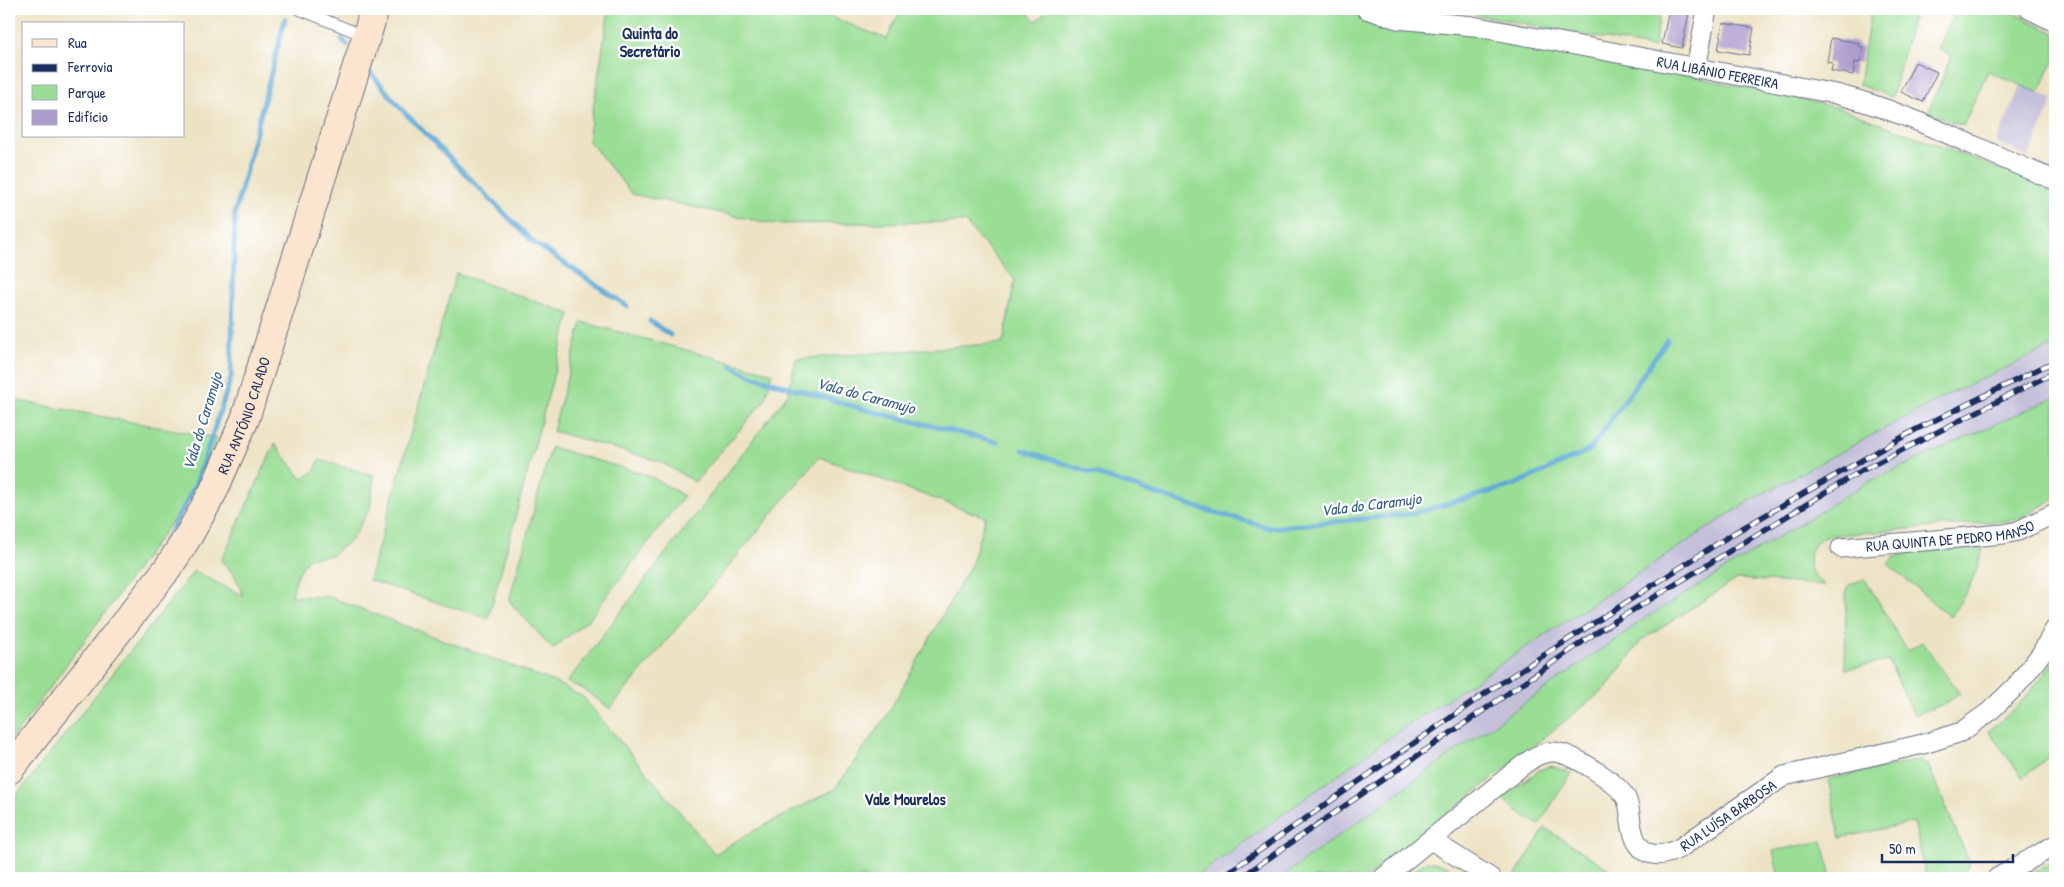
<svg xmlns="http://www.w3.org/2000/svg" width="2064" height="887" viewBox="0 0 2064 887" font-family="'Patrick Hand',sans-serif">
	<rect width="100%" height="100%" fill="#fff"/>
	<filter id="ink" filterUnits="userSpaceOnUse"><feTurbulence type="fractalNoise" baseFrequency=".02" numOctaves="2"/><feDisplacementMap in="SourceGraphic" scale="10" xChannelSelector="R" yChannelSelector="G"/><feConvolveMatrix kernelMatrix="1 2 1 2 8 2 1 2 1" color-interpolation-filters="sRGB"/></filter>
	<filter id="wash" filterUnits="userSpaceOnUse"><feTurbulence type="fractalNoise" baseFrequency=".0096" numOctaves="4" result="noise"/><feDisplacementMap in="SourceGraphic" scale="20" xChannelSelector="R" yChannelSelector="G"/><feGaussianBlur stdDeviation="1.12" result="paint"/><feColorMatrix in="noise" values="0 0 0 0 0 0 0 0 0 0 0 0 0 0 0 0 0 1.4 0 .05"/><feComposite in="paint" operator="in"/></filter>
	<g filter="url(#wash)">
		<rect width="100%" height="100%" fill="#ede3c4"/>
		<g fill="#c5c0da">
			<polygon points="2021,85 2053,99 2029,157 1996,142"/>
			<polygon points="2055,345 2055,397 1868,482 1649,616 1449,756 1280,878 1194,878 1406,726 1745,503 1949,394"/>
		</g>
		<g fill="#9ade95" stroke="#5a867a">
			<path d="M609,9H810L887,39L901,9H1023L1036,21L1049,9H1349L1354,14L1384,28L1431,27L1579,52L1840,108L2055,190V345L1949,394L1749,501L1406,726L1194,878H9V805L194,571L243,596C239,582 233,570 221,561L275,444L302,479L315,471L319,460L374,475L370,509L351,540L332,555L308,558L297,575L292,596L329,597L552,681L583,697L715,854L744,836L835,789L886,717L973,561L985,517L819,457L610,709L585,690L567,682L788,394L796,359L1003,343L1015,280L965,222L773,224L632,194L588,140Z"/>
			<polygon points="1473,9 1661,9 1654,48 1472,14"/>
			<polygon points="1871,9 1915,9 1892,97 1859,85"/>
			<polygon points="1957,9 2004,9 2055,33 2055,58 2039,93 1988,71 1963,126 1928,112 1952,56 1938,49"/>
			<polygon points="456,273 570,314 488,619 369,580"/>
			<polygon points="582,322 772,373 765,400 695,482 661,462 553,431"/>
			<path d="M2055,397V499L2015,520L1825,536C1812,543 1804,559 1813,574C1816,579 1821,581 1824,585L1737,579L1641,641L1605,689L1367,878H1280L1449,756L1649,616L1868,482Z"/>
			<polygon points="9,399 217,438 193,493 9,743"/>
			<polygon points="551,447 650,476 684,496 589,619 553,649 509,601"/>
			<path d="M1983,548C1977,574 1966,595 1950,617L1888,564L1893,558L1910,552Z"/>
			<polygon points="1865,579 1907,651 1922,642 1960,694 1944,704 1914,715 1889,661 1845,669 1846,594 1849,585"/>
			<path d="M2055,659V759L2051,755L2023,778L1988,731C2015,712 2036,686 2055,659Z"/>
			<polygon points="1920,760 1928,765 1970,864 1965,874 1940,878 1926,878 1914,822 1840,838 1828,779"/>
			<polygon points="1551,766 1571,773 1539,825 1513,808 1502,798 1539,770"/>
			<polygon points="1545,828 1620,876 1627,870 1629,878 1514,878"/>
			<polygon points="1823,841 1831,878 1779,878 1773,851"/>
			<path d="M1427,861C1442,862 1453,871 1465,878H1403Z"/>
			<polygon points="2055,861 2055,878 2023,878"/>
		</g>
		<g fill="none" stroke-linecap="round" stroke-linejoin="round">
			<g stroke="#5ea9d6" stroke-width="5">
				<polyline points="342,39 347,45"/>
				<polyline points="370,72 404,112 533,242 627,306"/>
				<polyline points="650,321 670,335"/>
				<polyline points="731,366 752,376 863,409 997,442"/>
				<polyline points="1023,450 1199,508 1270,528 1411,514 1514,485 1590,450 1667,340"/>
				<polyline points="151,569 196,484 231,378 235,213 285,19"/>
			</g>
		</g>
		<g id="blocks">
			<g fill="#ad9cce">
				<polygon points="1669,9 1689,13 1682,48 1662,44"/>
				<polygon points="1723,23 1754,28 1749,55 1718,50"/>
				<polygon points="1831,38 1859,43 1858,46 1863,47 1860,63 1855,62 1853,75 1831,71 1833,63 1827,62"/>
				<polygon points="1915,62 1937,72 1923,102 1901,92"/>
			</g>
		</g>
	</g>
	<g filter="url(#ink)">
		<use href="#blocks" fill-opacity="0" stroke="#646e82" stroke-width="1"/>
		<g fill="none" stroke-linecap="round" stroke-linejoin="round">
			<g stroke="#646e82" stroke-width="12">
				<polyline id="lane" points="298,9 365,36"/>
			</g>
			<g stroke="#646e82" stroke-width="21">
				<g id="street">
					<path id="s1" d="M1366,9L1397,19L1473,26L1836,94C1913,113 1982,152 2055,180"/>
					<polyline points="2029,9 2055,22"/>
					<polyline points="1696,69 1707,9"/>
					<path id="s2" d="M1841,548L2004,534L2018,531L2055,513"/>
					<polyline points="1431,840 1491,878"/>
					<path id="s3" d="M1383,878L1519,768C1529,761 1540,751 1553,752C1571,752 1617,782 1626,798C1630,806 1630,818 1632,828C1638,857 1657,860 1680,848L1784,776L1927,743L1961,732L1989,712L2016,686L2041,654L2055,629"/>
					<polyline points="1997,878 2055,845"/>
				</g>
			</g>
			<g stroke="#646e82" stroke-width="30">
				<g id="secondary">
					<path id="s4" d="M9,770L168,568L189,535L213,492L245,419L375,9"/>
				</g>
			</g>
			<use href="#lane" stroke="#fff" stroke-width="10"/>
			<use href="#street" stroke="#fff" stroke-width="19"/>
			<use href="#secondary" stroke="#fce5cf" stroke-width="28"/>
			<g stroke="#1b2f5e" stroke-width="5.5">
				<g id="rail">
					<polyline points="1220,878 1496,686 1734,533 1915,430 2055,361"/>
					<polyline points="1240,878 1597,632 1861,471 2055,372"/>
				</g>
			</g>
			<use href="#rail" stroke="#fff" stroke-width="4" stroke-dasharray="11" stroke-linecap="butt"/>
		</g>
	</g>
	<g text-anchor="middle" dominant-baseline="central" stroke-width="4.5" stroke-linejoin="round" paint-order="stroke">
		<g font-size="15" fill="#1b2f5e" stroke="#fff">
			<text stroke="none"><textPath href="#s1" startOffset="358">RUA LIBÂNIO FERREIRA</textPath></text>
			<text stroke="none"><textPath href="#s4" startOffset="428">RUA ANTÓNIO CALADO</textPath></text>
			<text stroke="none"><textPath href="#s2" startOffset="110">RUA QUINTA DE PEDRO MANSO</textPath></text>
			<text stroke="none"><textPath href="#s3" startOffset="454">RUA LUÍSA BARBOSA</textPath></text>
		</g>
		<g font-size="16" font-weight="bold" fill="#1b2f5e" stroke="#fff">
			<text x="650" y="33">Quinta do<tspan x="650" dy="18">Secretário</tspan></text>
			<text x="905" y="799">Vale Mourelos</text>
		</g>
		<g font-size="16" font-style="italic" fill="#36608e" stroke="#fff">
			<text transform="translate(866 395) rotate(15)">Vala do Caramujo</text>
			<text transform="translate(202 421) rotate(-73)">Vala do Caramujo</text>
			<text transform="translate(1371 504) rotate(-7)">Vala do Caramujo</text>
		</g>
	</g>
	<rect width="2064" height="887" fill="none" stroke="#fff" stroke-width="30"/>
	<rect x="22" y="22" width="162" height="115" fill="#ffffff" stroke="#a4acbf"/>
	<rect x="32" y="39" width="25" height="8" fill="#fce5cf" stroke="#a4acbf"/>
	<text x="68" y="48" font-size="15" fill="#1b2f5e">Rua</text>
	<rect x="32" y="64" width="25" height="8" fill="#1b2f5e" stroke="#a4acbf"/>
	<text x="68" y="72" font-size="15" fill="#1b2f5e">Ferrovia</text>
	<rect x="32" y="85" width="25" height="15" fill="#9ade95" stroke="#a4acbf"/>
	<text x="68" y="98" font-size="15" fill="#1b2f5e">Parque</text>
	<rect x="32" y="110" width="25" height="15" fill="#ad9cce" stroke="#a4acbf"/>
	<text x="68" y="122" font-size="15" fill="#1b2f5e">Edifício</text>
	<path d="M1882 854v8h131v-8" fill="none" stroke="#1b2f5e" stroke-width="2.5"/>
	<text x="1889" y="854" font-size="15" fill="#1b2f5e" stroke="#ffffff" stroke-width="4" paint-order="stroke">50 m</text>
</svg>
